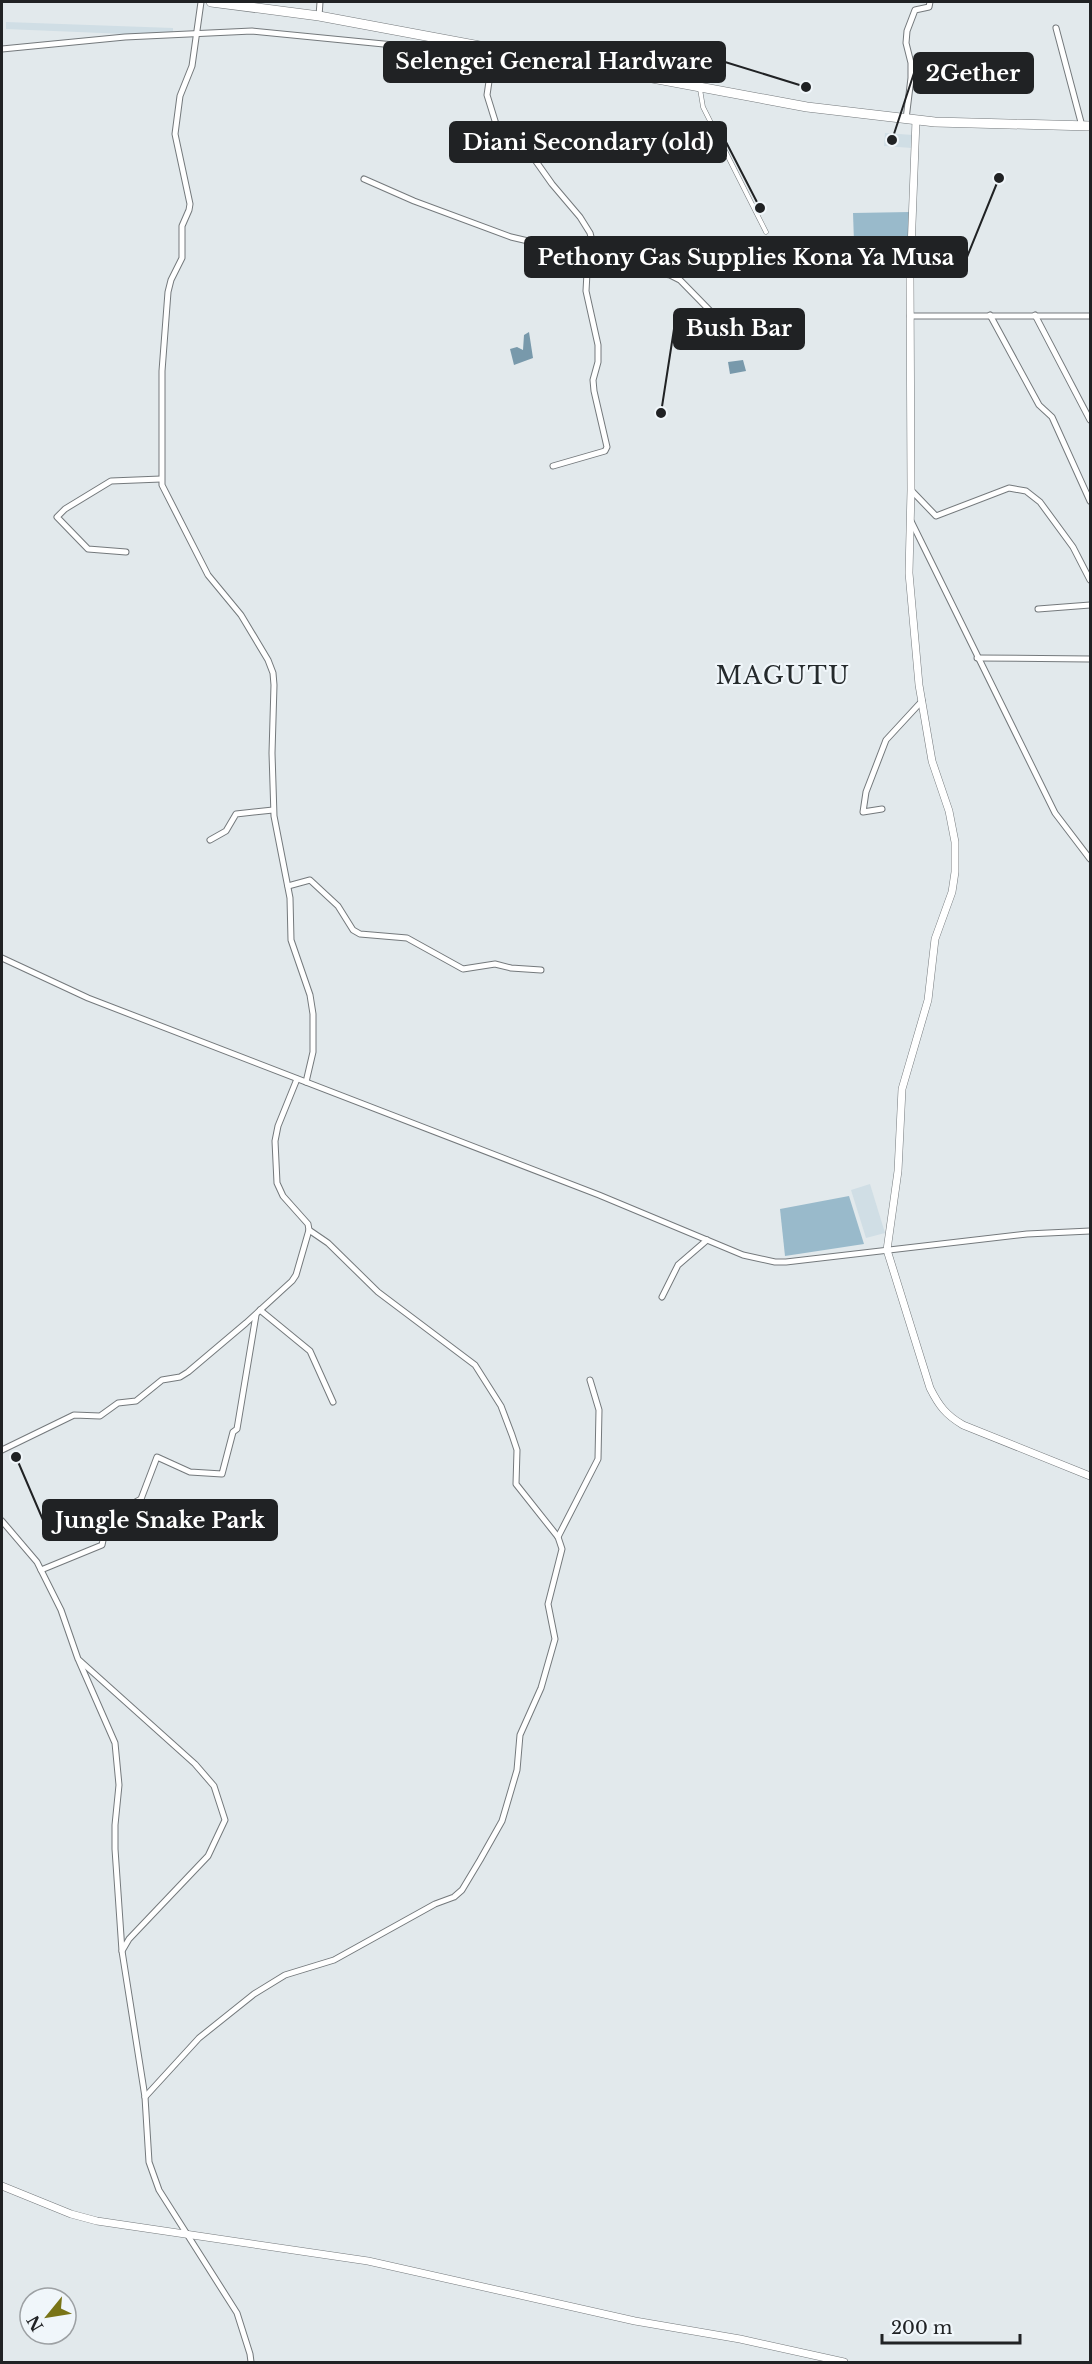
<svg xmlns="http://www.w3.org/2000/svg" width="1092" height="2364" viewBox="0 0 1092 2364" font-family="'Libre Baskerville',serif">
	<rect width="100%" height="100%" fill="#e2e9ec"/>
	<g fill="#d0dee5">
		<polygon points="6,22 173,28 173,36 6,29"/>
		<polygon points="885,133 913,135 912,148 884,146"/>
		<polygon points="870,1184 885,1233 866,1238 851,1190"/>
	</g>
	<g fill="#99bacb">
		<polygon points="910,212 911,241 854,242 853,213"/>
		<polygon points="849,1196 864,1244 785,1256 780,1209"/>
	</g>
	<g fill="#7899ab">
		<polygon points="529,332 533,358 514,365 510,349 517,347 523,350 524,335"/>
		<polygon points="743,360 746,371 730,374 728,362"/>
	</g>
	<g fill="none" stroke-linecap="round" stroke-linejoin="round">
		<g stroke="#74797c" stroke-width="5">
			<polyline id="pedestrian" points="700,89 703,107 766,232"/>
		</g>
		<g stroke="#74797c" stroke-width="7">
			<g id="minor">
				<polyline points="201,2 192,66 180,96 175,134 190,204 189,210 182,226 182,258 171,280 168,292 162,371 162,485 208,575 241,615 268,660 273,673 274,685 272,753 274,816 290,898 291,940 310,995 313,1014 313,1052 306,1082"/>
				<polyline points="319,16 320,2"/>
				<polyline points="1056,28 1082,126"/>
				<polyline points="2,49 125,37 252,31 404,46 492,61 495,48"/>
				<polyline points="492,61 487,95 496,124 498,128 523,143 552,184 580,217 590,233 597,260"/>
				<polyline points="906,119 911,78 911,63 906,43 907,31 915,10 929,7 930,2"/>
				<polyline points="364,179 414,201 511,237 588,255 597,260 670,275 680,280 724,325"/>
				<polyline points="990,315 1039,405 1052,417 1090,501"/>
				<polyline points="1035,315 1090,420"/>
				<polyline points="910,316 1090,316"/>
				<polyline points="553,466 605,451 607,447 594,391 593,380 598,362 598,345 586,291 588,255"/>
				<polyline points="911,490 936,516 1009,488 1026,491 1040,502 1073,547 1090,580"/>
				<polyline points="911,521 1055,813 1090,859"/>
				<polyline points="126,552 88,549 57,517 65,509 111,481 161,479"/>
				<polyline points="1038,609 1090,605"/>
				<polyline points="977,658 1090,659"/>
				<polyline points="882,809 863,812 866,792 886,740 922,701"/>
				<polyline points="210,840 226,831 236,814 273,810"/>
				<polyline points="288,886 310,880 338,906 353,930 360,934 407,938 463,969 495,964 511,968 541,970"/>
				<polyline points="2,958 88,998 599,1195 743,1255 775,1262 786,1262 1027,1234 1090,1231"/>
				<polyline points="662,1297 678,1265 707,1240"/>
				<polyline points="260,1310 310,1351 333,1402"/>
				<polyline points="2,1450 74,1415 100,1416 118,1403 136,1401 162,1380 180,1377 188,1372 246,1323 292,1281 296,1275 309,1230 308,1224 283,1196 277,1183 275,1141 278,1126 297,1079"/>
				<polyline points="2,1521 37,1562 61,1610 78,1659 195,1764 214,1786 225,1820 208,1856 129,1939 122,1951 145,2097 149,2162 159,2190 237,2313 250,2354 251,2362"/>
				<polyline points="558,1537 598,1459 599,1410 590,1380"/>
				<polyline points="41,1570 102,1545 108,1517 141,1499 157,1457 190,1472 222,1474 233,1432 237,1429 256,1315"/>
				<polyline points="79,1661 115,1743 119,1785 115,1825 115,1849 122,1951"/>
				<polyline points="145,2097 199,2038 254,1994 285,1975 334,1960 435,1904 454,1897 462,1890 480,1860 502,1821 517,1770 520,1735 541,1688 555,1639 548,1604 562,1549 558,1537 516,1484 517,1450 512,1435 501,1406 475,1365 378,1292 328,1243 309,1230"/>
			</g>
		</g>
		<g stroke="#74797c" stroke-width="8">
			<g id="tertiary">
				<path d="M916,120L910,276L911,490L909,573L919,685L932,761L949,811L955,842V872L952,892L935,939L928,1000L902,1089L898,1171L887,1250L930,1388C939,1406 946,1415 963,1425L1090,1476"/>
				<polyline points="2,2186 71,2214 97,2221 368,2261 635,2321 740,2339 844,2362"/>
			</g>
		</g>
		<g stroke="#74797c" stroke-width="10">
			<polyline id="trunk" points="211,2 319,16 807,107 935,122 1090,126"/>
		</g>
		<use href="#pedestrian" stroke="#fff" stroke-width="4"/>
		<use href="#minor" stroke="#fff" stroke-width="5"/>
		<use href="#tertiary" stroke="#fff" stroke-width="7"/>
		<use href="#trunk" stroke="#fff" stroke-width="9"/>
	</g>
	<g text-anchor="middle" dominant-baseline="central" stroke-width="4.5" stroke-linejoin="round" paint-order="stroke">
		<g font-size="24" letter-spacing="1.5" fill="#252a2c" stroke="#f0f6fa">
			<text x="783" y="675">MAGUTU</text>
		</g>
	</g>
	<path fill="none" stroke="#202224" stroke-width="2" d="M806 87L725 62M892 140L914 73M760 208L726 142M999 178L967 257M661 413L674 329M16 1457L43 1520"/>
	<g fill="#202224" stroke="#f0f6fa" stroke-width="2">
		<circle cx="806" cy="87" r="6"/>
		<circle cx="892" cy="140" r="6"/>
		<circle cx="760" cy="208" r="6"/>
		<circle cx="999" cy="178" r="6"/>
		<circle cx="661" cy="413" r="6"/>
		<circle cx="16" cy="1457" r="6"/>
	</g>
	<g fill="#202224" stroke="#202224" stroke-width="2">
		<rect x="384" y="42" width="341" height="40" rx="6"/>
		<rect x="914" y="53" width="119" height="40" rx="6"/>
		<rect x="450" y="122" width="276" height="40" rx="6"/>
		<rect x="525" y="237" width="442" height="40" rx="6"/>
		<rect x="674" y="309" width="130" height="40" rx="6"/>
		<rect x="43" y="1500" width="234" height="40" rx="6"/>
	</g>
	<g font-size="22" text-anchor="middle" font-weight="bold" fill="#fff">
		<text x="554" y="69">Selengei General Hardware</text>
		<text x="973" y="81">2Gether</text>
		<text x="588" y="150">Diani Secondary (old)</text>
		<text x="746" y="265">Pethony Gas Supplies Kona Ya Musa</text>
		<text x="739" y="336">Bush Bar</text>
		<text x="160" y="1528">Jungle Snake Park</text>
	</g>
	<rect width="1092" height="2364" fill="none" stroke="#202224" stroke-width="6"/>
	<g transform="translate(48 2316) rotate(240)"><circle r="28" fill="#f0f6fa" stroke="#9da1a4" stroke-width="1.5"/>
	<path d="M0-4.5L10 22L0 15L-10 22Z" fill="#797417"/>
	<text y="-9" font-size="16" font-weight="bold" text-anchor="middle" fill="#202224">N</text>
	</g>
	<path d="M882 2334v9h138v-9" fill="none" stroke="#202224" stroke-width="3"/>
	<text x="891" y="2334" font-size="18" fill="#202224" stroke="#f0f6fa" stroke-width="4.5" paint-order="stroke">200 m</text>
</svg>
